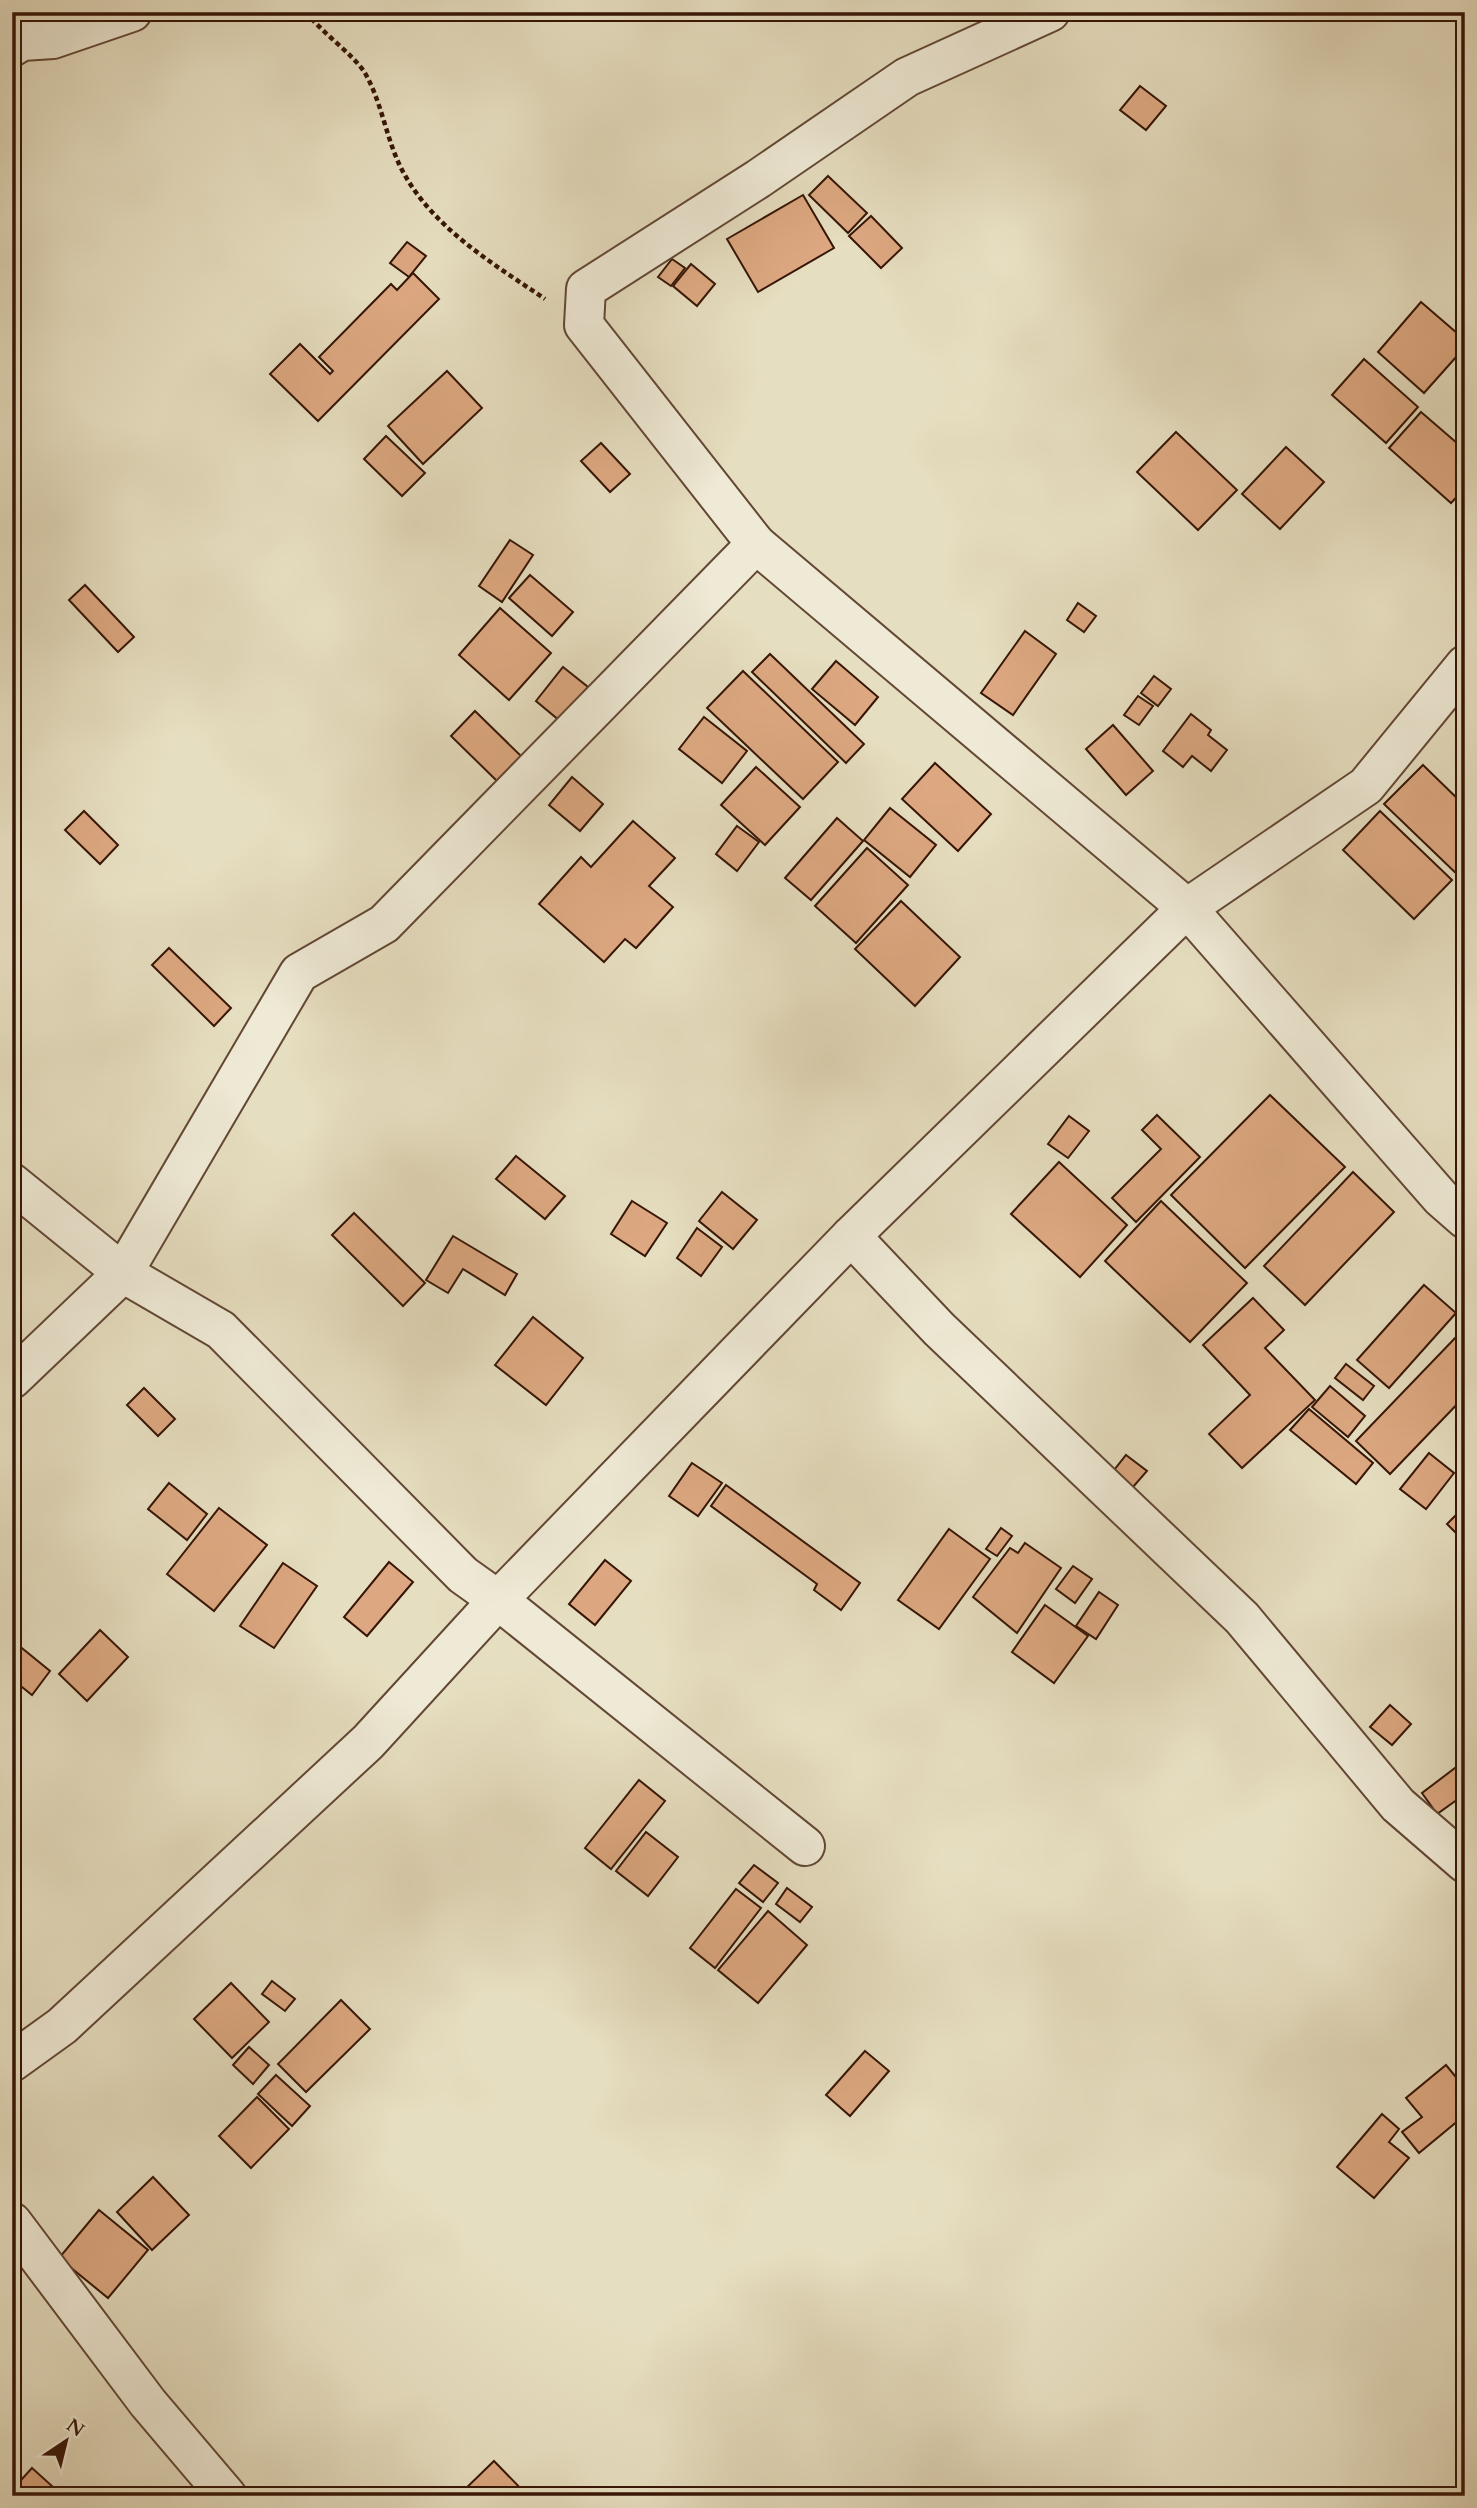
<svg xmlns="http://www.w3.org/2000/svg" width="1477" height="2508" viewBox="0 0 1477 2508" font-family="Cardo,serif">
	<rect width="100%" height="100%" fill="#e6dec0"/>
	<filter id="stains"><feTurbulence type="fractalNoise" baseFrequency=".00286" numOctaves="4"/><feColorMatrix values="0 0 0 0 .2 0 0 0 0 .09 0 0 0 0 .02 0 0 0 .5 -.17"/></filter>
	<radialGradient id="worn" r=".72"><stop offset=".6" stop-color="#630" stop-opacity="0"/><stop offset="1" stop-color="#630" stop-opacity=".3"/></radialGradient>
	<g fill="#dda881" stroke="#361506" stroke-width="2">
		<polygon points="1140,86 1166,106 1146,130 1120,110"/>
		<polygon points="828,176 867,213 848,233 809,195"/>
		<polygon points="803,195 834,248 758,292 727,239"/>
		<polygon points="871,216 902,248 881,268 849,236"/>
		<polygon points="407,242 426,256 409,277 390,263"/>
		<polygon points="672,259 685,268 671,286 658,277"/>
		<polygon points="691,264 715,284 697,306 673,286"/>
		<polygon points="413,273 439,299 318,421 270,374 300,344 330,374 333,371 319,357 391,284 397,290"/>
		<polygon points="1421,302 1465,340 1465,347 1424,393 1378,352"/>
		<polygon points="1364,359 1418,407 1386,443 1332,395"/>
		<polygon points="447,371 482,408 423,464 388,426"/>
		<polygon points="1421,412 1465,450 1465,488 1451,503 1389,448"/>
		<polygon points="1176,432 1237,490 1198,530 1137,472"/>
		<polygon points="386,436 425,473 402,496 364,459"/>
		<polygon points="601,443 630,474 610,492 581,461"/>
		<polygon points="1286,447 1324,482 1280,529 1242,494"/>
		<polygon points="510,540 533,555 502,602 479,586"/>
		<polygon points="530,575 573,612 552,636 509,598"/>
		<polygon points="85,585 134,637 118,652 69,600"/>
		<polygon points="1078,603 1096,616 1084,632 1067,620"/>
		<polygon points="500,608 551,653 509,700 459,655"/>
		<polygon points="1025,631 1056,654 1013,715 981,693"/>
		<polygon points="770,654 864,744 846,763 752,672"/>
		<polygon points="836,661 878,697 855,725 812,689"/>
		<polygon points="563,667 588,687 560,721 536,701"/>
		<polygon points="743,671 838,762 803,799 707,708"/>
		<polygon points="1154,676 1171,689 1158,706 1141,693"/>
		<polygon points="1138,696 1153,706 1139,725 1124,715"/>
		<polygon points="475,711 521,756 497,781 451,736"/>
		<polygon points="1191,714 1211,730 1208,735 1227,750 1211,771 1192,756 1183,767 1163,751"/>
		<polygon points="704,717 747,751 722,783 679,749"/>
		<polygon points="1113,725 1153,771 1126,795 1086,749"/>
		<polygon points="935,763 991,814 958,851 902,799"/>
		<polygon points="1423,765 1465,806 1463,880 1384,804"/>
		<polygon points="756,767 800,807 765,845 721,805"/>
		<polygon points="572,777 603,804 580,831 549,805"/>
		<polygon points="890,808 936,845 910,877 864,840"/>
		<polygon points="84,811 118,845 100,864 65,830"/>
		<polygon points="1380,811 1452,880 1414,919 1343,850"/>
		<polygon points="837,818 863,841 811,900 785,878"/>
		<polygon points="633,821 675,858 649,886 673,907 636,948 625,939 604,962 539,904 581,857 591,867"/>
		<polygon points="737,826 759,842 737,871 716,854"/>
		<polygon points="867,848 908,885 856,943 815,906"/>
		<polygon points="901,901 960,957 915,1006 855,949"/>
		<polygon points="169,948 231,1008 214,1026 152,965"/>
		<polygon points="1270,1095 1345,1167 1245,1268 1171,1195"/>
		<polygon points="1157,1115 1200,1157 1136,1222 1112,1198 1161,1149 1142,1130"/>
		<polygon points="1069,1116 1089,1131 1068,1158 1048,1144"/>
		<polygon points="516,1156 565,1196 545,1219 496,1179"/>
		<polygon points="1059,1162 1127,1225 1080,1277 1011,1214"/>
		<polygon points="1353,1172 1394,1212 1305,1305 1264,1266"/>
		<polygon points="722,1192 757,1220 733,1249 699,1221"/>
		<polygon points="632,1201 667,1223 645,1256 611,1234"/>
		<polygon points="1161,1201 1247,1283 1190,1342 1105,1261"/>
		<polygon points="354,1213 425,1283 403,1306 332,1235"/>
		<polygon points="697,1228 722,1247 701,1276 677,1258"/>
		<polygon points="453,1236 517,1274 505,1295 463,1269 448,1293 426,1280"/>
		<polygon points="1424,1285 1456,1313 1389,1388 1357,1360"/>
		<polygon points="1253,1298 1284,1330 1265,1348 1315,1400 1242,1468 1209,1434 1250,1395 1203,1345"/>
		<polygon points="533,1317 583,1358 546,1405 495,1365"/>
		<polygon points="1458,1335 1465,1342 1465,1396 1390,1474 1356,1441"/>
		<polygon points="1346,1364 1374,1386 1363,1400 1335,1378"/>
		<polygon points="1330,1386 1365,1416 1348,1437 1312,1407"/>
		<polygon points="144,1388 175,1419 158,1436 127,1405"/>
		<polygon points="1309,1409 1373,1463 1356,1484 1290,1430"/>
		<polygon points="1429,1453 1454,1473 1426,1509 1400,1489"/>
		<polygon points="1126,1455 1147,1471 1126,1495 1107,1479"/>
		<polygon points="692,1463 722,1483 698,1516 669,1496"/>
		<polygon points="169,1483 207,1514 187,1540 148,1509"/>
		<polygon points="726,1485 860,1583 841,1610 814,1590 817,1584 711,1506"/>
		<polygon points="1465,1506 1465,1542 1447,1524"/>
		<polygon points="219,1508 267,1545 214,1611 167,1574"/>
		<polygon points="1001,1528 1012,1536 997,1556 986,1549"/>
		<polygon points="949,1529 990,1559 939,1629 898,1600"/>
		<polygon points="1025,1543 1061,1568 1017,1633 973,1597 1010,1548 1018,1553"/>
		<polygon points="605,1560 631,1581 595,1625 569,1604"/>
		<polygon points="389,1562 413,1582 367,1636 344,1617"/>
		<polygon points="283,1563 317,1586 274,1648 240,1626"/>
		<polygon points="1073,1566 1092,1579 1075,1603 1056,1589"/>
		<polygon points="1099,1592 1118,1605 1096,1639 1076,1626"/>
		<polygon points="1045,1605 1088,1636 1054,1683 1012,1652"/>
		<polygon points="100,1630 128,1657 87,1701 59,1674"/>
		<polygon points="12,1640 50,1671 32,1695 12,1679"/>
		<polygon points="1390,1705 1411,1724 1392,1745 1370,1727"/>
		<polygon points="1455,1768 1465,1782 1465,1794 1437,1814 1422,1793"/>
		<polygon points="639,1780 665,1801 611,1869 585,1848"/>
		<polygon points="646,1832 678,1857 648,1896 616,1871"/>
		<polygon points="754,1865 778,1883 763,1902 739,1883"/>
		<polygon points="787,1888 812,1907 800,1922 776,1904"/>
		<polygon points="736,1889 761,1908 715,1968 690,1948"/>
		<polygon points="768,1911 807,1945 758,2003 718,1970"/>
		<polygon points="272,1981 295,1999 285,2011 262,1994"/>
		<polygon points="231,1983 269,2022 232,2058 194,2019"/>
		<polygon points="341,2000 370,2029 306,2092 278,2064"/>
		<polygon points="249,2047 269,2065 253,2084 233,2065"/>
		<polygon points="865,2051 889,2071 850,2116 826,2095"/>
		<polygon points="1446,2065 1465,2088 1465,2115 1419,2153 1402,2132 1422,2117 1406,2098"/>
		<polygon points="276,2075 310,2106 292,2126 258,2094"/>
		<polygon points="257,2097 289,2129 251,2168 219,2136"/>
		<polygon points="1382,2114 1399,2129 1389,2142 1409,2158 1374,2198 1337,2167"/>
		<polygon points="153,2177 189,2215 152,2250 117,2212"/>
		<polygon points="99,2210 148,2250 108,2298 59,2258"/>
		<polygon points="494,2461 528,2496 461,2493"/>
		<polygon points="32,2468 63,2496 12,2496 12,2490"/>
	</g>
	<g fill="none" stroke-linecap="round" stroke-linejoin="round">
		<g stroke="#624734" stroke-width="42">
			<g id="minor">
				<polyline points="1050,12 907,77 758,179 586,289 584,325 756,544 1187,908 1441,1198 1465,1219"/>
				<polyline points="12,47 22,41 53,39 132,12"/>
				<polyline points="12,1183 123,1273 299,973 384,924 756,544"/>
				<polyline points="851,1236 939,1329 1242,1618 1398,1805 1465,1863"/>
				<polyline points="12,1379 123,1273 221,1330 463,1575 498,1600 805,1846"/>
				<polyline points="12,2062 62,2026 368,1742 498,1600 851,1236 1187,908 1366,786 1465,665"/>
				<polyline points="12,2222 148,2403 227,2496"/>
			</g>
		</g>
		<path stroke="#361506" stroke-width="4.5" stroke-dasharray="5 3.5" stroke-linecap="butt" d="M306,12C322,33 353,54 365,73C382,103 386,138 401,168C431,227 492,263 545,299"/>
		<use href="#minor" stroke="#efead6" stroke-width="38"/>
	</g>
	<rect width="1477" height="2508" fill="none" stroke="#e6dec0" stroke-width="42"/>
	<rect x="14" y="14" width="1449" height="2480" fill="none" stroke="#361506" stroke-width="3.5"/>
	<rect x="21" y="21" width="1435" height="2466" fill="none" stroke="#361506" stroke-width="2"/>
	<g transform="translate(66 2441) rotate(35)" stroke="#efead6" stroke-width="5" paint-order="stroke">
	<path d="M0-5L12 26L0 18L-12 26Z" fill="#361506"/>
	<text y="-10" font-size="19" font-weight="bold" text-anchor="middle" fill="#361506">N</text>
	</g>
	<rect width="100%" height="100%" filter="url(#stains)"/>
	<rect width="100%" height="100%" fill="url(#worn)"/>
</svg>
